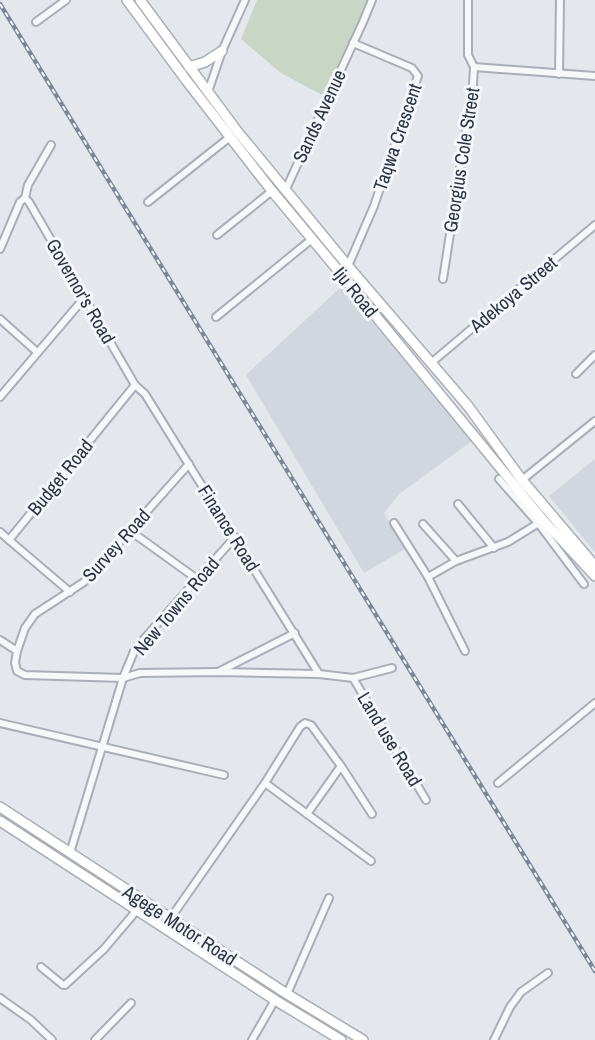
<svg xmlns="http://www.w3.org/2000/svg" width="595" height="1040" viewBox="0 0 595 1040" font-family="'Archivo Narrow',sans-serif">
	<rect width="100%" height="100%" fill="#e4e7ec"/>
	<g fill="#d2d6de">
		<polygon points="341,287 408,362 472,441 399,494 384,513 405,549 364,573 246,375"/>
		<polygon points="595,459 595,552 549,496"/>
	</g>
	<polygon fill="#c9d6c5" points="257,0 374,0 366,12 322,95 281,73 241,39"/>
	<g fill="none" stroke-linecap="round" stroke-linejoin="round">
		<g stroke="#a9aeb7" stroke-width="10">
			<g id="minor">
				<polyline points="36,22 66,0"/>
				<polyline points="474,67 595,76"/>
				<polyline points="559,74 560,0"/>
				<polyline points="208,92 222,51 245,0"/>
				<polyline points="286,189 363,22 372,0"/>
				<polyline points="25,198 29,202 135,385 145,394 319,674"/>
				<polyline points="148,202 230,137"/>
				<polyline points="217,235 272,191"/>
				<polyline points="0,249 20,202 25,198 28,185 51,145"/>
				<polyline points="348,266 374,206 418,76 412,68 353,43"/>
				<polyline points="443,279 473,85 474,67 468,55 468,0"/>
				<polyline points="216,317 312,239"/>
				<polyline points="0,319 37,352"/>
				<polyline points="431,363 595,225"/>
				<polyline points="576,374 595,355"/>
				<polyline points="0,397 85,297"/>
				<polyline points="189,464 84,582 35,614 25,628 17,651 15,663 17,671 25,675 123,678 140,673 218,672 319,674 353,678 392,668"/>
				<polyline points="499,479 538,523 584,584"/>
				<polyline points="522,480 595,421"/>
				<polyline points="458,504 494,548"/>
				<polyline points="394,523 428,577 465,651"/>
				<polyline points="423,524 456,561"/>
				<polyline points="129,530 197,579"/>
				<polyline points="0,532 9,540"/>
				<polyline points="428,577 456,561 508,542 542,521"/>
				<polyline points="70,592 9,540 135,385"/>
				<polyline points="0,640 17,651"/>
				<polyline points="220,671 295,633"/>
				<polyline points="353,678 426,800"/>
				<polyline points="0,723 224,775"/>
				<polyline points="265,783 371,861"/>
				<polyline points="498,783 595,703"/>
				<polyline points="307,814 341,766"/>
				<polyline points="70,853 123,678 135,649 235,537"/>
				<polyline points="170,919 265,783 300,727 305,723 311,725 341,766 372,814"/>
				<polyline points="41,967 63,985 65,985 104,949 137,910"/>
				<polyline points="287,994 329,898"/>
				<polyline points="0,998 31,1020 52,1040"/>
				<polyline points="95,1040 131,1003"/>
				<polyline points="252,1040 275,1000"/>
				<polyline points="494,1040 510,1007 521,992 548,973"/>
			</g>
		</g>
		<g stroke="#a9aeb7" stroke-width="12">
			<g id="secondary">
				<polyline points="127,0 186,80 272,191 342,275 543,520 595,576"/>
				<polyline points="140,0 237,131 348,266 468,406 522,480 595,566"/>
				<polyline points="189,67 205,62 222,51"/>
				<polyline points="0,807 287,994 363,1040"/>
				<polyline points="0,821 275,1000 341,1040"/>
			</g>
		</g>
		<use href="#minor" stroke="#f7f8fa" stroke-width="6"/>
		<use href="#secondary" stroke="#fff" stroke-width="9"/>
		<g stroke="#7d8696" stroke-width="4.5">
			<polyline id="rail" points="0,4 595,971"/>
		</g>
		<use href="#rail" stroke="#f4f6f9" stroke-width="2" stroke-dasharray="5" stroke-linecap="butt"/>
	</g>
	<g text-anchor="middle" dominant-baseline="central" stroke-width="6" stroke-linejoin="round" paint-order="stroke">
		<g font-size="19" fill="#2b3445" stroke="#f4f6f9">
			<text transform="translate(319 116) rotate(-65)">Sands Avenue</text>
			<text transform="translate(397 137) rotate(-71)">Taqwa Crescent</text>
			<text transform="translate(461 160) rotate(-81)">Georgius Cole Street</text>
			<text transform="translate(81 291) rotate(60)">Governor's Road</text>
			<text transform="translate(356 292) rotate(51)">Iju Road</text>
			<text transform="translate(513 294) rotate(-40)">Adekoya Street</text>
			<text transform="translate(60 477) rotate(-51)">Budget Road</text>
			<text transform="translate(229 528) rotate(58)">Finance Road</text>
			<text transform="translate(116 545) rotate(-48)">Survey Road</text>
			<text transform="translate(176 606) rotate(-50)">New Towns Road</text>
			<text transform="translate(390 739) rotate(59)">Land use Road</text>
			<text transform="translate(180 925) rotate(33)">Agege Motor Road</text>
		</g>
	</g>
</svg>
